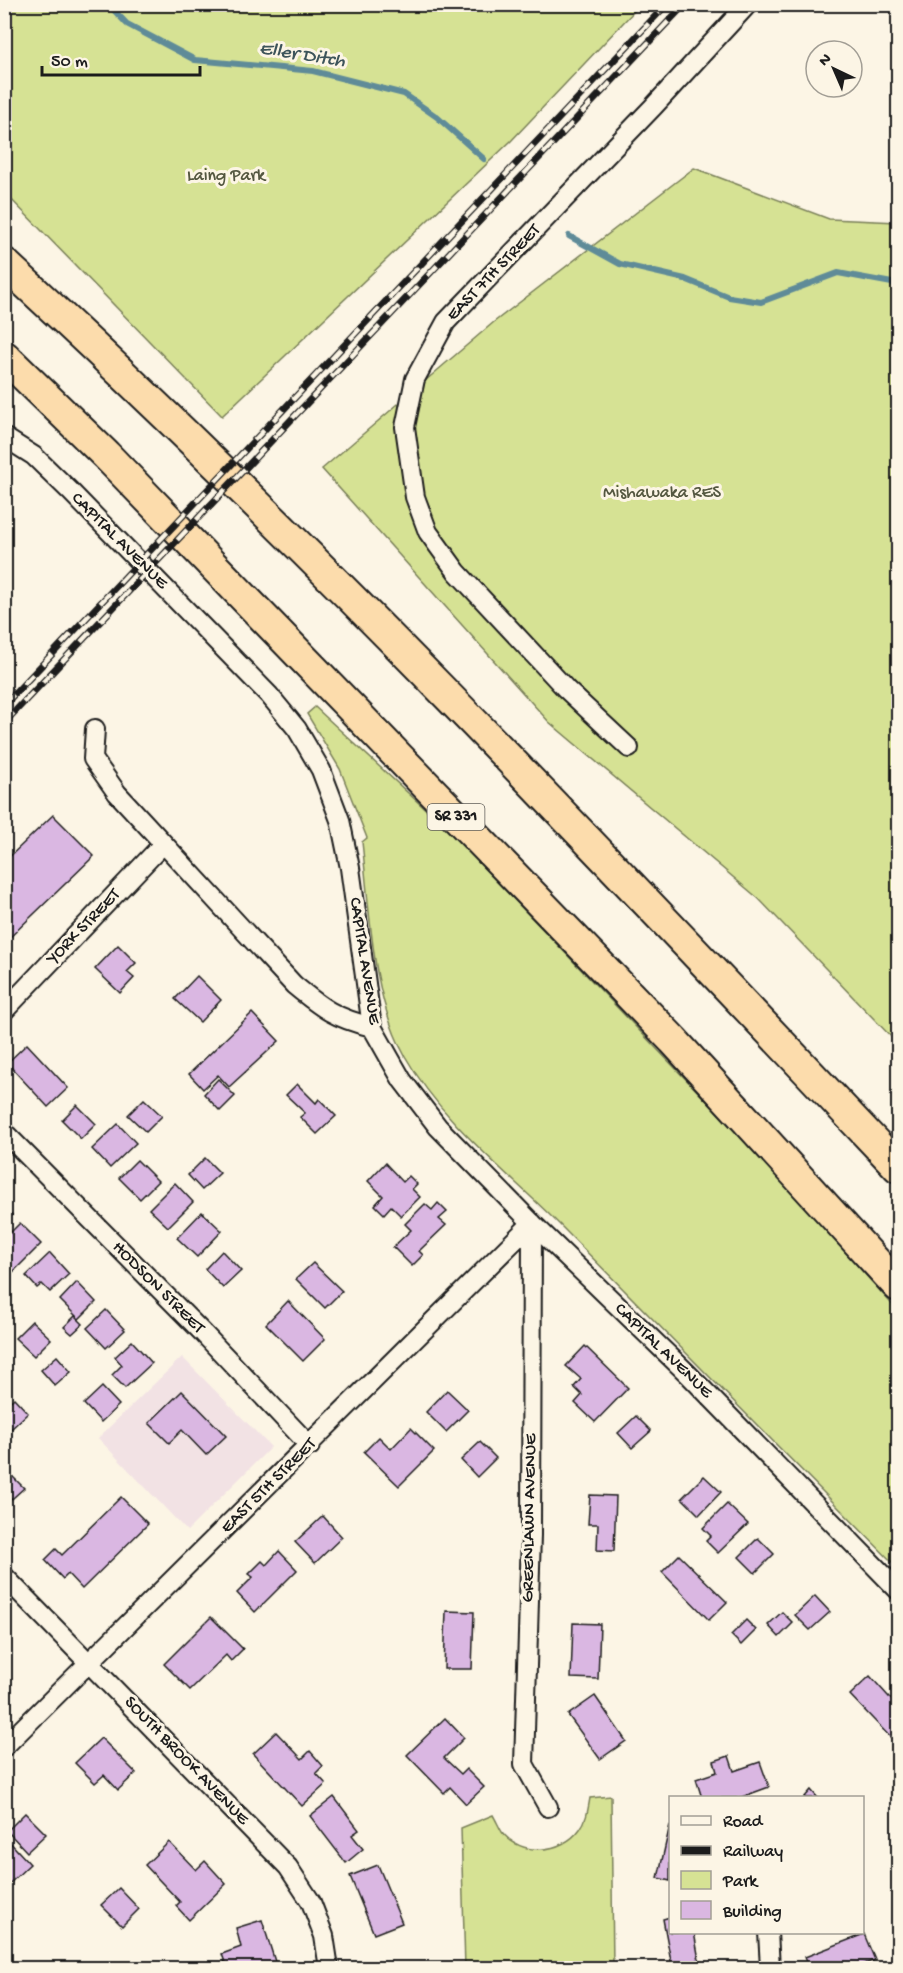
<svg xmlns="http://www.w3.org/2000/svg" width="903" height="1973" viewBox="0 0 903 1973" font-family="'Gochi Hand',sans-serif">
	<rect width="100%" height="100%" fill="#fcf5e5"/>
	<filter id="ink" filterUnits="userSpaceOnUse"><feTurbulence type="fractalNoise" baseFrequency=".0167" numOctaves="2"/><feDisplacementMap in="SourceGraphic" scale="12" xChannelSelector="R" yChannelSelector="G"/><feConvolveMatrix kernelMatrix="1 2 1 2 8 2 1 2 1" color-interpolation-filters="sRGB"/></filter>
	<g filter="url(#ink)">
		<polygon fill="#f2e2e4" points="182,1357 271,1447 187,1531 98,1438"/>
		<g fill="#d6e294" stroke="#797f58" stroke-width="1.5">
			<polygon points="5,4 640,4 640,5 511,141 222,416 5,193"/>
			<polygon points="694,168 829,219 898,222 898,1044 759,899 549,722 322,469 494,322"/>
			<path d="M315,707L447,829L761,1158L898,1311V1568C787,1454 675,1341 563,1228C509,1173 444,1125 405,1056C371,995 370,911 362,842L367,838L340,769L307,714Z"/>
			<path d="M611,1796L613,1968H465L461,1828L493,1815C496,1820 499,1827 502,1832C521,1857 562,1854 580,1829C587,1820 588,1809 590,1798Z"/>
		</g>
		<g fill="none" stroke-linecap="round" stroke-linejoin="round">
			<g stroke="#5e8b98" stroke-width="6">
				<polyline points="108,4 127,24 195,60 313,71 404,94 437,117 484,159"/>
				<polyline points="569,236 620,264 685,279 729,297 761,302 838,273 892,283 898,287"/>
			</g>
		</g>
		<g fill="#dab7e2" stroke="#1c1c1c" stroke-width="1.5">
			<polygon points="53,815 94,856 4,943 4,862"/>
			<polygon points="118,945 136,963 127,972 134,978 120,993 95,969"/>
			<polygon points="197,976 221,1000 200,1022 175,999"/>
			<polygon points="252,1013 279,1041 229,1087 218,1075 203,1089 189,1074"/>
			<polygon points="27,1044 68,1088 48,1107 7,1063"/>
			<polygon points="218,1079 235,1096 220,1111 204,1094"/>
			<polygon points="297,1084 316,1103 319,1099 336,1116 317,1134 300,1117 305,1113 286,1095"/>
			<polygon points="144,1099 162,1116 146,1132 128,1115"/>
			<polygon points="77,1105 96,1124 81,1139 62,1120"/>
			<polygon points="118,1124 136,1143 110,1168 92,1149"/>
			<polygon points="205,1158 220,1173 202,1190 188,1175"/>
			<polygon points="137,1160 158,1181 140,1199 119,1178"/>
			<polygon points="385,1163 403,1182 409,1176 417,1184 412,1189 420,1197 401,1216 391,1206 384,1214 375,1205 383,1196 368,1181"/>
			<polygon points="175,1183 193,1202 168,1227 149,1209"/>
			<polygon points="438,1203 447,1212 439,1219 446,1225 419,1251 423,1255 412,1266 393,1247 411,1230 405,1224 425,1204 432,1210"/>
			<polygon points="4,1207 12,1215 4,1223"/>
			<polygon points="202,1212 222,1231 197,1257 177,1238"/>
			<polygon points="20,1223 41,1244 4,1281 4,1239"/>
			<polygon points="222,1251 241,1271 223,1288 205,1269"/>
			<polygon points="50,1253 69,1274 50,1292 42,1284 37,1288 26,1276"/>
			<polygon points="313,1263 342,1291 325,1308 296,1279"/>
			<polygon points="77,1282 96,1302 79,1319 60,1300"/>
			<polygon points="288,1301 325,1339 303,1361 266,1324"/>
			<polygon points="106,1310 125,1330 106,1348 87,1328"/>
			<polygon points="75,1316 83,1324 72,1334 64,1327"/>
			<polygon points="32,1321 51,1339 34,1356 15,1338"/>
			<polygon points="132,1341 152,1363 125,1388 112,1375 122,1365 115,1357"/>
			<polygon points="585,1346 628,1388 595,1422 575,1403 582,1395 574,1387 581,1379 566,1366"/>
			<polygon points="57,1356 71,1372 55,1386 41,1370"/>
			<polygon points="102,1387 119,1405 101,1422 84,1404"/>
			<polygon points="447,1390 468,1410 446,1432 426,1412"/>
			<polygon points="182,1391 226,1436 206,1455 182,1430 169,1443 149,1423"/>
			<polygon points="14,1398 28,1413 11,1429 4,1422 4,1407"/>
			<polygon points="636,1416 651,1431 632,1448 618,1433"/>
			<polygon points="411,1428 434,1451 399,1486 364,1452 379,1437 391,1449"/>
			<polygon points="480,1442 496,1458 477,1477 461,1460"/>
			<polygon points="4,1468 24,1488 4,1506"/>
			<polygon points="704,1476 721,1492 699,1515 682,1498"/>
			<polygon points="590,1495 616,1496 614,1551 597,1550 598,1524 588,1524"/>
			<polygon points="121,1497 148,1524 82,1589 68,1574 63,1579 45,1560 56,1549 62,1555"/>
			<polygon points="727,1504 748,1524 718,1553 706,1541 711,1536 703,1528"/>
			<polygon points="323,1516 342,1537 315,1563 295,1542"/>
			<polygon points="758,1538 774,1554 755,1573 739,1557"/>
			<polygon points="279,1551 297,1570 255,1612 237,1593 253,1577 249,1574 262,1561 266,1565"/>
			<polygon points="679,1555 727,1602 709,1620 662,1572"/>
			<polygon points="815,1596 830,1612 810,1630 795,1615"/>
			<polygon points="446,1611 474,1612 472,1669 444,1669"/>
			<polygon points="782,1612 793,1623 779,1637 768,1625"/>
			<polygon points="211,1617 243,1649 231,1661 226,1655 190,1690 164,1664"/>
			<polygon points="746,1620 756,1630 741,1645 731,1635"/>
			<polygon points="573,1623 600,1624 598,1679 571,1678"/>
			<polygon points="870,1676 898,1707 898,1737 894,1741 850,1695"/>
			<polygon points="595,1696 626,1741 600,1759 568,1715"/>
			<polygon points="445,1718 464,1738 444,1758 461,1774 466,1769 484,1787 466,1804 450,1787 444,1793 407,1755"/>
			<polygon points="276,1732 302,1759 310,1751 323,1766 316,1773 326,1784 302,1806 253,1754"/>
			<polygon points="101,1738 136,1773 118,1790 104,1775 95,1783 75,1763"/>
			<polygon points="729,1756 734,1771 760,1762 769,1787 739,1798 702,1798 696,1779 717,1772 714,1761"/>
			<polygon points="811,1790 818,1798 804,1798"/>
			<polygon points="334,1797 359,1830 352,1835 363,1849 346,1863 310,1816"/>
			<polygon points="25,1813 46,1834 27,1852 7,1831"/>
			<polygon points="670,1825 670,1881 658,1878"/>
			<polygon points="4,1836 30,1864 7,1886 4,1883"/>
			<polygon points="169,1842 196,1870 205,1861 226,1884 189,1920 176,1906 180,1902 145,1865"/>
			<polygon points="378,1865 402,1923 374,1934 350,1876"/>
			<polygon points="119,1888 139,1909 122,1926 101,1905"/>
			<polygon points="670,1917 670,1932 694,1932 699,1960 672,1966 663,1919"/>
			<polygon points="262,1920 277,1968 227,1968 222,1954 241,1947 236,1928"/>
			<polygon points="898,1929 898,1942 892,1935"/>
			<polygon points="864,1934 875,1960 854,1968 809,1968 805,1957"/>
			<polygon points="448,1963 448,1968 392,1968 392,1964"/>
		</g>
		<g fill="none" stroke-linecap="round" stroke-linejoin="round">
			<g stroke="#1c1c1c" stroke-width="22">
				<g id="minor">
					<polyline points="4,437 34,456 70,491 269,695 297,729 321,770 340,820 350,868 372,1027 402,1080 438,1127 532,1223 687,1373 898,1590"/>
					<path d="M95,729L93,759L117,793L294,985C323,1009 335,1018 372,1027"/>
					<polyline points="629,748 566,689 457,572 428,532 415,497 405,427 415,379 446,322 653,107 748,4"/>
					<polyline points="4,1011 163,844"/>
					<polyline points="4,1132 204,1334 310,1446"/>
					<polyline points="532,1223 531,1535 524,1764 548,1807"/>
					<polyline points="4,1576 288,1867 311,1902 324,1936 329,1968"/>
					<polyline points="4,1747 532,1223"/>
					<polyline points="768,1932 770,1968"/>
				</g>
			</g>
			<g stroke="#1c1c1c" stroke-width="34">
				<g id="trunk">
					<path d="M4,263C316,550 607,859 898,1167"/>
					<polyline points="4,356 106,455 673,1040 898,1286"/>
				</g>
			</g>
			<use href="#minor" stroke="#fcf5e5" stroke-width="18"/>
			<use href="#trunk" stroke="#fcdcac" stroke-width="30"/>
			<g stroke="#1c1c1c" stroke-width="7">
				<g id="rail">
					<polyline points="4,705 667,4"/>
					<polyline points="4,723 685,4"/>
				</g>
			</g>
			<use href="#rail" stroke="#fcf5e5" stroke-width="4.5" stroke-dasharray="14" stroke-linecap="butt"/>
		</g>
	</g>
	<g text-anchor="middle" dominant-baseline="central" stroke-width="6" stroke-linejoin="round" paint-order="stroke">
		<rect fill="#fcf5e5" stroke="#5f5d58" stroke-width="1.5" x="427.5" y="804" width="57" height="26" rx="4.5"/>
		<g font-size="16" font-weight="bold" fill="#1c1c1c">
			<text x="456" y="817">SR 331</text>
		</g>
		<g font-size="18" fill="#545740" stroke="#fcf5e5">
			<text x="226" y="176">Laing Park</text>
			<text x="662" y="493">Mishawaka RES</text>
		</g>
		<g font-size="18" fill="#1c1c1c" stroke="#fcf5e5">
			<text transform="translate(494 273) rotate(-46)">EAST 7TH STREET</text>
			<text transform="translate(119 541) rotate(45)">CAPITAL AVENUE</text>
			<text transform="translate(84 927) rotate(-46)">YORK STREET</text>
			<text transform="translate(364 961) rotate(81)">CAPITAL AVENUE</text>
			<text transform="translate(158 1288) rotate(45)">HODSON STREET</text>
			<text transform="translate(663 1351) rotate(44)">CAPITAL AVENUE</text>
			<text transform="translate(269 1486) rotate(-45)">EAST 5TH STREET</text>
			<text transform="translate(530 1518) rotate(-89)">GREENLAWN AVENUE</text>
			<text transform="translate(186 1761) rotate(46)">SOUTH BROOK AVENUE</text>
		</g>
		<g font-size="20" font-style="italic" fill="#3d545a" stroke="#fcf5e5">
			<text transform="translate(302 56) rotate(9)">Eller Ditch</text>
		</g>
	</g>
	<rect width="903" height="1973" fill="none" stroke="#fcf5e5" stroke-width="24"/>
	<rect x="12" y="12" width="879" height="1949" fill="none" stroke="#1c1c1c" stroke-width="2" filter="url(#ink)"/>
	<rect x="669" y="1796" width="195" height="138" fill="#fcf5e5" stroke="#a29e95" stroke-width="1.5"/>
	<rect x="681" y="1816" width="30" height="9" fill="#fcf5e5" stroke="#a29e95" stroke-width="1.5"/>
	<text x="723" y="1826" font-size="18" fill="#1c1c1c">Road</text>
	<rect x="681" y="1846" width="30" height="9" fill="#1c1c1c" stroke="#a29e95" stroke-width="1.5"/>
	<text x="723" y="1856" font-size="18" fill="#1c1c1c">Railway</text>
	<rect x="681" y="1871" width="30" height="18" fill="#d6e294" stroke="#a29e95" stroke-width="1.5"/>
	<text x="723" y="1886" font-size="18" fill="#1c1c1c">Park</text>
	<rect x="681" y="1901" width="30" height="18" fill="#dab7e2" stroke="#a29e95" stroke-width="1.5"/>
	<text x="723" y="1916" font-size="18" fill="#1c1c1c">Building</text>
	<g transform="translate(834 69) rotate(316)"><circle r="28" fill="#fcf5e5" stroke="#a29e95" stroke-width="1.5"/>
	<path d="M0-4.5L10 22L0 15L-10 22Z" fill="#1c1c1c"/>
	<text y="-9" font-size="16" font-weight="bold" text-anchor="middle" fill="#1c1c1c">N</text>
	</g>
	<path d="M42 66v9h158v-9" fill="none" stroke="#1c1c1c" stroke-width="3"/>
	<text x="51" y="66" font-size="18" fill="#1c1c1c" stroke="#fcf5e5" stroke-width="4.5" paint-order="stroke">50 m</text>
</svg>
